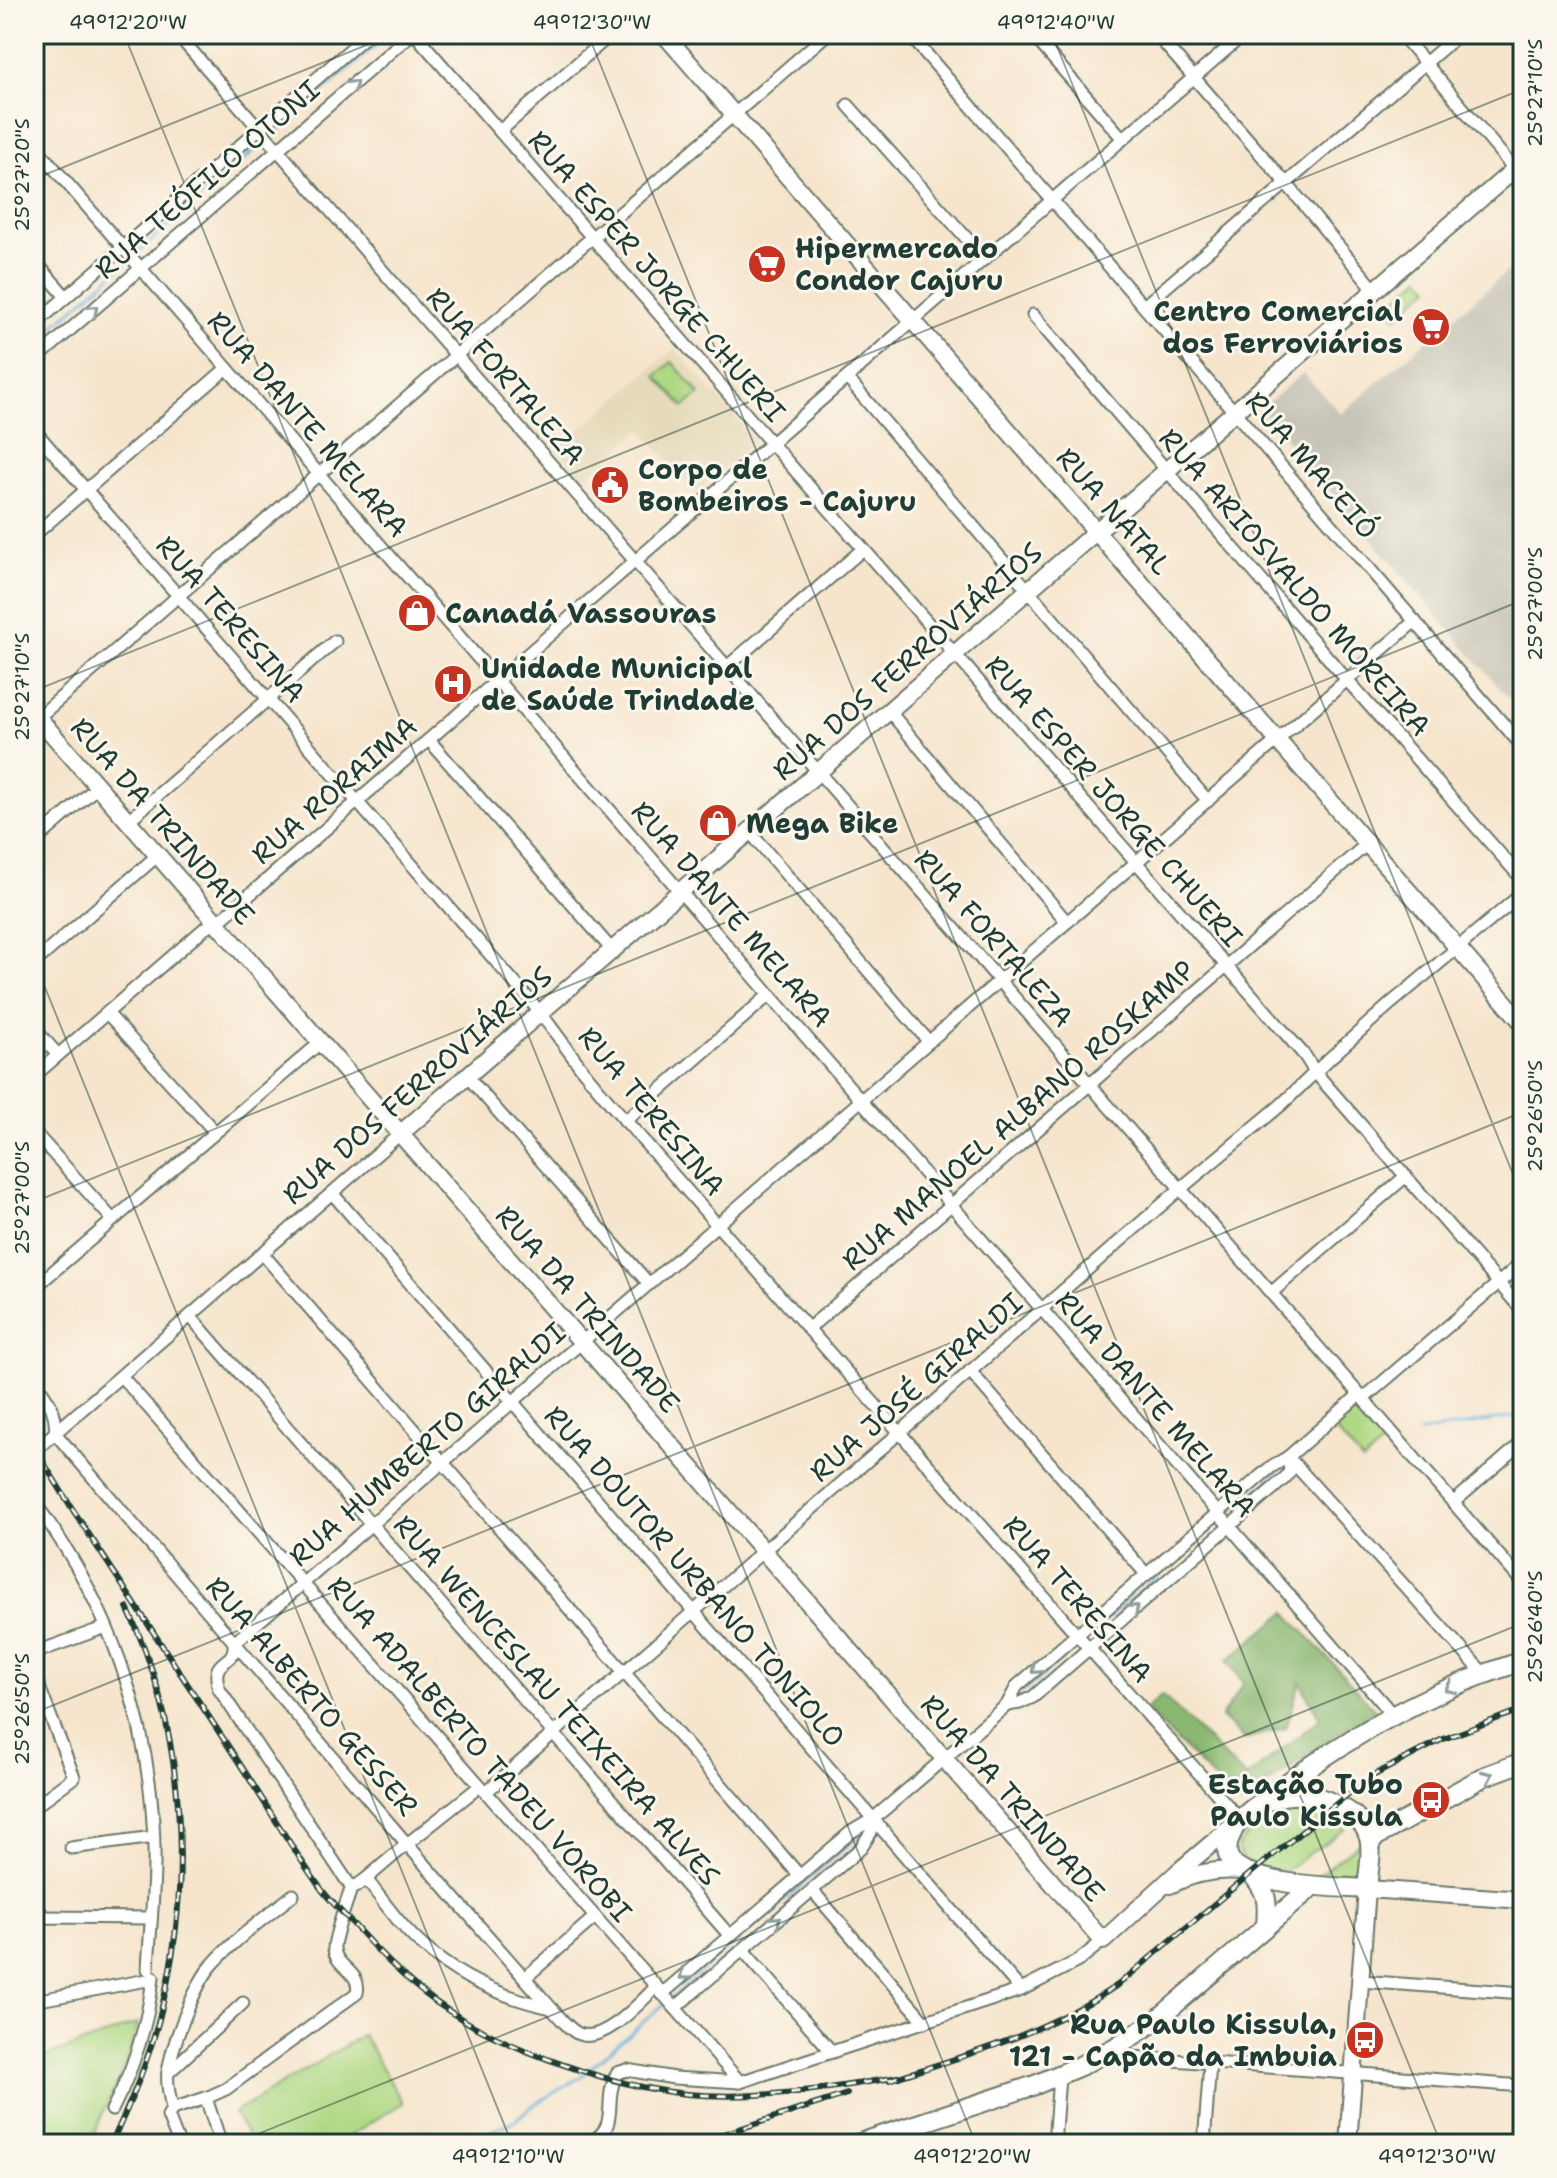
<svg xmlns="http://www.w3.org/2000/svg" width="1557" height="2178" viewBox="0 0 1557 2178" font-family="'Shantell Sans',sans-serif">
	<rect width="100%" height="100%" fill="#fbf7ec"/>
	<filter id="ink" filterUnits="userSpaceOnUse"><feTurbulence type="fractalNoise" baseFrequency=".0125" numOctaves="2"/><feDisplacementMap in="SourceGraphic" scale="16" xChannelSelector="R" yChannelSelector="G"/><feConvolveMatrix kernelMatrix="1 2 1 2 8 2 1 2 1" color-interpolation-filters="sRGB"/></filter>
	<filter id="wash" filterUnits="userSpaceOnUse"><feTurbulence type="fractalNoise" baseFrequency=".006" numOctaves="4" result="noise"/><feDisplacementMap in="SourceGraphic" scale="32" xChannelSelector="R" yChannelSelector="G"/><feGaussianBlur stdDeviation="1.8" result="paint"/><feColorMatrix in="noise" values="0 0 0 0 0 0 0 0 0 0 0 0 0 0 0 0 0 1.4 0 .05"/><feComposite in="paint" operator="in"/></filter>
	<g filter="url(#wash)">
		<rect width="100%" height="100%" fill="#f6e5cc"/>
		<polygon fill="#e5daba" points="675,348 755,441 696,492 641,429 583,479 557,449"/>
		<polygon fill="#c7c4b8" points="1523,258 1523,715 1260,409 1303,373 1341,414"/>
		<g fill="#aed883" stroke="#668a5c" stroke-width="2">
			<polygon points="1421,277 1430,287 1397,317 1387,306"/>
			<polygon points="672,362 700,394 684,407 656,376"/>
			<polygon points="1354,1408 1385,1442 1363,1462 1332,1427"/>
			<path d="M1288,1809C1306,1810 1335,1813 1345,1829L1283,1872C1263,1867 1243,1868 1237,1847C1249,1832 1269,1813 1288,1809Z"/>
			<polygon points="1361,1841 1358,1871 1349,1880 1313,1879"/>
			<polygon points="138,2023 127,2060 89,2144 51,2144 34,2136 34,2061"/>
			<polygon points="363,2035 403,2103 335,2144 253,2144 234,2113"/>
		</g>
		<polygon fill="#8ab871" stroke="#547a52" stroke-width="2" points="1286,1612 1376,1711 1334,1736 1239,1805 1146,1709 1162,1695 1246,1778 1320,1719 1300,1682 1286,1728 1244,1739 1221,1717 1244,1683 1227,1661"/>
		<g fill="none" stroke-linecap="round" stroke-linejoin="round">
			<g stroke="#5dadd8" stroke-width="3">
				<polyline points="271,136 389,34"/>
				<polyline points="135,255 265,141"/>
				<polyline points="34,343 130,260"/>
				<polyline points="1420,1433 1523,1415"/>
				<polyline points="1235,1509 1278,1473"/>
				<polyline points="1092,1632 1210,1531"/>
				<polyline points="1022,1693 1068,1653"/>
				<polyline points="462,2144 516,2120 535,2104 579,2078 860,1834"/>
			</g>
		</g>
	</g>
	<g filter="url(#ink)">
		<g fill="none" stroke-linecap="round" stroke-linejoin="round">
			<g stroke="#6a7869" stroke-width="15">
				<g id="street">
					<polyline points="177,34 1523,1583"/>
					<polyline points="415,34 1305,1056 1315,1072 1523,1311"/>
					<polyline points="909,34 1523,747"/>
					<polyline points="1032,34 1123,139"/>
					<polyline points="1156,34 1286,183 1375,290"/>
					<polyline points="1401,34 1514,169"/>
					<polyline points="848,105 985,259"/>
					<polyline points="500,131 611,34"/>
					<polyline points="34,145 1393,1715"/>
					<polyline points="34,260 66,297"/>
					<polyline points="1144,306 1459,34"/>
					<polyline points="1033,315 1347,680 1523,880"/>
					<polyline points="34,325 368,34"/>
					<polyline points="34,361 411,34"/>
					<polyline points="847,378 1208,801"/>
					<polyline points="34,430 540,1012 582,1069 611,1104 1240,1820"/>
					<polyline points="34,535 227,368"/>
					<polyline points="727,667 863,549"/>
					<polyline points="889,711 1067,922"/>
					<polyline points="34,721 827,34"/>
					<polyline points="429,740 612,950"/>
					<polyline points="128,821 335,641"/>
					<polyline points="749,831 929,1042"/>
					<polyline points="34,842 98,786"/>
					<polyline points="34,963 158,855"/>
					<polyline points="107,1013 215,1132"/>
					<polyline points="34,1028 58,1055"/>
					<polyline points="34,1076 205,928 217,923 1244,34"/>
					<polyline points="467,1076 649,1284"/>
					<polyline points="625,1121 769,995"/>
					<polyline points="34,1132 113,1220"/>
					<polyline points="332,1193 1021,1990"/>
					<polyline points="262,1253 800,1876"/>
					<polyline points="34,1288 321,1042"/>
					<polyline points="1271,1293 1406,1176"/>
					<polyline points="190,1316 730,1936"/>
					<polyline points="808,1329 1368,843"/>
					<polyline points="970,1371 1146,1574"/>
					<polyline points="121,1376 740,2082"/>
					<path d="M34,1380C46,1398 58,1410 55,1433L407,1844L551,2008C559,2016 569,2030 579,2034C604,2044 640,2002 656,1987"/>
					<polyline points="1363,1399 1523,1262"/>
					<polyline points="34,1451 400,1134"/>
					<polyline points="1289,1458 1484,1674"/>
					<path d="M34,1502C109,1601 152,1723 154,1848C155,1888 150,1929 148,1969"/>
					<polyline points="1453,1503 1523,1442"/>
					<polyline points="34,1653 106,1627"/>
					<polyline points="34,1674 74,1777 34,1807"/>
					<polyline points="1007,1705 1020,1703 1033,1697 1285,1478 1290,1471 1288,1457"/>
					<polyline points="486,1792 1180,1189 1281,1105 1330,1058 1389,1005 1523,893"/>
					<polyline points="71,1848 154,1837"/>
					<polyline points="366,1879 407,1844 480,1786"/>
					<polyline points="812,1890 925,2022"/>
					<polyline points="34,1900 43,1917"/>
					<polyline points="34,1933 43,1917 151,1918"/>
					<polyline points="743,1950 832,2052"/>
					<polyline points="525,1978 595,1917"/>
					<polyline points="1360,1981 1523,1993"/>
					<polyline points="662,1994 851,1832 873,1819 1007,1705 1017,1686 1271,1467 1288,1457 1359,1395"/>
					<polyline points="34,2001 147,1980"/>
					<path d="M551,2008C505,1998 459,1978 423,1946C401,1927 384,1902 366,1879L355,1887L349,1884L219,1689C209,1655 236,1668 234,1643L1415,621"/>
					<polyline points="675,2008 861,1848 871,1832 873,1819"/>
					<polyline points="1105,2055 1523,2086"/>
					<polyline points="168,2073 243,2003"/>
					<polyline points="206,2098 221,2144"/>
					<path d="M172,2109C170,2097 166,2083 168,2072C172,2045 195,1983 213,1964C236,1938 266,1917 293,1895"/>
					<path d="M112,2110C134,2068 148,2023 153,1977"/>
					<path d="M179,2144L168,2116L172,2109L206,2098L226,2089L357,1993C362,1972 336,1968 334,1949C333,1938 348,1899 352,1886"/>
					<path d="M586,2144C623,2128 601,2104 617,2073L627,2070L674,2078L740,2082L1021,1990L1078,1961L1103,1941"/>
					<polyline points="1054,2144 1059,2076"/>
					<polyline points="1204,2144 1210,2063"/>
				</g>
			</g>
			<g stroke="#6a7869" stroke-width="20">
				<g id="secondary">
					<polyline points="664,34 1523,1023"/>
					<polyline points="34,713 1103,1941 1179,1871 1236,1823"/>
					<polyline points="400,1134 1523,162"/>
					<path d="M1170,1885C1195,1872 1220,1868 1248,1872"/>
					<polyline points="1348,2144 1367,1889 1523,1900"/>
				</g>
			</g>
			<g stroke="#6a7869" stroke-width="22">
				<g id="primary">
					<path d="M1256,1807C1268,1801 1279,1795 1292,1795C1318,1793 1362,1810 1369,1838C1373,1850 1368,1875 1367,1889C1335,1887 1252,1886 1231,1861C1222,1849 1231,1833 1238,1822C1246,1812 1261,1803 1271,1795C1322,1756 1374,1723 1432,1696C1461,1682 1492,1671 1523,1661"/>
					<polyline points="1370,1840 1485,1776 1523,1762"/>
					<path d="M1251,1873C1268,1893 1268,1901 1266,1926"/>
					<polyline points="857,2144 1035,2085 1080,2066 1114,2048 1157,2020 1313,1886"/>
				</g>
			</g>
			<use href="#street" stroke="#fff" stroke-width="11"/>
			<use href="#secondary" stroke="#fff" stroke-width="16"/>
			<use href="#primary" stroke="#fff" stroke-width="18"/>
			<g stroke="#1f3d34" stroke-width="6">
				<g id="rail">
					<path d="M34,1447L73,1510C127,1593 182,1675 236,1758C265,1802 291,1848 322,1890C332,1903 344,1914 355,1926C383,1957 413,1988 449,2011C509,2051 616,2087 687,2094C758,2100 829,2089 898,2077"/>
					<path d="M889,2080C968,2055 1049,2032 1119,1984L1257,1868L1352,1791L1376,1774L1441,1740L1523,1709"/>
					<path d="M111,2144C132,2100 151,2055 162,2007C193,1880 185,1727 127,1608"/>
					<polyline points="693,2144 847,2094"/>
				</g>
			</g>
			<use href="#rail" stroke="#fbf7ec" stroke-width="3" stroke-dasharray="9" stroke-linecap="butt"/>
		</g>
		<defs><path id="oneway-chevron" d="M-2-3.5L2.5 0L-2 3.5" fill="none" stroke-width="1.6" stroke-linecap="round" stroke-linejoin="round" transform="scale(2)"/></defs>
		<g stroke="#8f9e9a">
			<use href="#oneway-chevron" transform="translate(353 85) rotate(-41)"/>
			<use href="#oneway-chevron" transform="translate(93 310) rotate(-41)"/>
			<use href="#oneway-chevron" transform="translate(1134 1609) rotate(-41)"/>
			<use href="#oneway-chevron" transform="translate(1036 1669) rotate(139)"/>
			<use href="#oneway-chevron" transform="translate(1450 1688) rotate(157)"/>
			<use href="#oneway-chevron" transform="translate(1488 1776) rotate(-25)"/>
			<use href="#oneway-chevron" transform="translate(776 1921) rotate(-41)"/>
			<use href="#oneway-chevron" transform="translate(684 1975) rotate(140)"/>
		</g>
	</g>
	<path fill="none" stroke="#1f3d34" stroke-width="2" stroke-opacity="0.45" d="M124,34L976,2144M588,34L1441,2144M1052,34L1523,1199M1516,34L1523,50M34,179L394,34M34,691L1523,89M34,960L512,2144M34,1202L1523,600M34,1713L1523,1112M34,2109L48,2144M233,2144L1523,1623M1498,2144L1523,2134"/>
	<defs>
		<g id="supermarket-disc" transform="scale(2)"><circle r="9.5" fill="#c8321e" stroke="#fbf7ec"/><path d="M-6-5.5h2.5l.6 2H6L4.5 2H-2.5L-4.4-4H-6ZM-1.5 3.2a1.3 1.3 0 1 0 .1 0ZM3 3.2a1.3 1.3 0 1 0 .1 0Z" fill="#fff"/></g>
		<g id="civic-disc" transform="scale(2)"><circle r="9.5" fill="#c8321e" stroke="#fbf7ec"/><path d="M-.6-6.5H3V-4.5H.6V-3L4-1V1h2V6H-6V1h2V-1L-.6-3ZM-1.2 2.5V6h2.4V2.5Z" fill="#fff"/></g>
		<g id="shop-disc" transform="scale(2)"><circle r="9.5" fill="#c8321e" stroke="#fbf7ec"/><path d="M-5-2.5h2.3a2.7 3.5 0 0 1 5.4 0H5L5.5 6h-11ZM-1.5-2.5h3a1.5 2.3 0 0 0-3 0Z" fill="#fff"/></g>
		<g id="hospital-disc" transform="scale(2)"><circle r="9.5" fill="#c8321e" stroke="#fbf7ec"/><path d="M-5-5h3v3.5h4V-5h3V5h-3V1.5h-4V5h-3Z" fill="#fff"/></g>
		<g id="bus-disc" transform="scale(2)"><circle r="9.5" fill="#c8321e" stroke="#fbf7ec"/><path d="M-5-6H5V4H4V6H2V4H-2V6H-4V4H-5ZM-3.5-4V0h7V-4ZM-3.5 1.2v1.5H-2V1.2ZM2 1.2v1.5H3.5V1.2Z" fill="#fff"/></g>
	</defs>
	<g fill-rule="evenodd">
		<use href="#supermarket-disc" x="767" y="264"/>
		<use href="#supermarket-disc" x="1431" y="327"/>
		<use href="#civic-disc" x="610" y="485"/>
		<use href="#shop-disc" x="417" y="613"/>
		<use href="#hospital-disc" x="453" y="684"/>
		<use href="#shop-disc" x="718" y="823"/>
		<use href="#bus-disc" x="1431" y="1800"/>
		<use href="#bus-disc" x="1365" y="2040"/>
	</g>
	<g text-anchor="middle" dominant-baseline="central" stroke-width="6" stroke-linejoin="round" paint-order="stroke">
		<g font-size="28" fill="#1f3d34" stroke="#fbf7ec">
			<text transform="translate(207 179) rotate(-41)">RUA TEÓFILO OTONI</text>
			<text transform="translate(657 276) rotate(49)">RUA ESPER JORGE CHUERI</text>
			<text transform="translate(506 376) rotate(49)">RUA FORTALEZA</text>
			<text transform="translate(308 424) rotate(49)">RUA DANTE MELARA</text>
			<text transform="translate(1312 465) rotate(49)">RUA MACEIÓ</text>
			<text transform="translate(1114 511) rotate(49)">RUA NATAL</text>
			<text transform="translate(1295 582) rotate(49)">RUA ARIOSVALDO MOREIRA</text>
			<text transform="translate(231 619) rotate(49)">RUA TERESINA</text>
			<text transform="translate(907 661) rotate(-41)">RUA DOS FERROVIÁRIOS</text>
			<text transform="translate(334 790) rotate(-41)">RUA RORAIMA</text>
			<text transform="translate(1114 801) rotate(49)">RUA ESPER JORGE CHUERI</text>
			<text transform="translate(163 821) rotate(49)">RUA DA TRINDADE</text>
			<text transform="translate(732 914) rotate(49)">RUA DANTE MELARA</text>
			<text transform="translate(994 938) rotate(49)">RUA FORTALEZA</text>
			<text transform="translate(417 1085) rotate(-41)">RUA DOS FERROVIÁRIOS</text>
			<text transform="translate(652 1111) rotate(50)">RUA TERESINA</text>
			<text transform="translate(1018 1115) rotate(-41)">RUA MANOEL ALBANO ROSKAMP</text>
			<text transform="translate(588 1309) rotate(49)">RUA DA TRINDADE</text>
			<text transform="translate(916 1387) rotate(-41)">RUA JOSÉ GIRALDI</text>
			<text transform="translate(1156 1404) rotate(49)">RUA DANTE MELARA</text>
			<text transform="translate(427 1444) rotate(-41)">RUA HUMBERTO GIRALDI</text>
			<text transform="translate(695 1576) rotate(49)">RUA DOUTOR URBANO TONIOLO</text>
			<text transform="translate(1078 1599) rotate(49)">RUA TERESINA</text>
			<text transform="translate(312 1696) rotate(49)">RUA ALBERTO GESSER</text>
			<text transform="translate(557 1700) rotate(49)">RUA WENCESLAU TEIXEIRA ALVES</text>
			<text transform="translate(480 1749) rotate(49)">RUA ADALBERTO TADEU VOROBI</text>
			<text transform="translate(1013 1798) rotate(49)">RUA DA TRINDADE</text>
		</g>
		<g font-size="28" font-weight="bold" fill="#1f3d34" stroke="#fbf7ec" text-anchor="start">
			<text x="795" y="248">Hipermercado<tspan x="795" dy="32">Condor Cajuru</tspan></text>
			<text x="1403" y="311" text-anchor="end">Centro Comercial<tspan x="1403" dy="32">dos Ferroviários</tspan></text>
			<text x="638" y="469">Corpo de<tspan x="638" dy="32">Bombeiros - Cajuru</tspan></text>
			<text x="445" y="613">Canadá Vassouras</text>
			<text x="481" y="668">Unidade Municipal<tspan x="481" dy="32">de Saúde Trindade</tspan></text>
			<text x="746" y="823">Mega Bike</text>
			<text x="1403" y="1784" text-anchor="end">Estação Tubo<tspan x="1403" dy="32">Paulo Kissula</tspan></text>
			<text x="1337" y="2024" text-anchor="end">Rua Paulo Kissula,<tspan x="1337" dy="32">121 - Capão da Imbuia</tspan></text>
		</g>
	</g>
	<rect width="1557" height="2178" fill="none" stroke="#fbf7ec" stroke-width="88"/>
	<rect x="44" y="44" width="1469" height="2090" fill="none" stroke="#1f3d34" stroke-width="3"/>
	<g font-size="20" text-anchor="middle" fill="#1f3d34">
		<text x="128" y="29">49°12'20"W</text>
		<text x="592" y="29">49°12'30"W</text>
		<text x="1056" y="29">49°12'40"W</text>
		<text transform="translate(1535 93) rotate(-90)" y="7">25°27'10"S</text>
		<text transform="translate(22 175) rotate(-90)" y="7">25°27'20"S</text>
		<text transform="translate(1535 604) rotate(-90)" y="7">25°27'00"S</text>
		<text transform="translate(22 687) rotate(-90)" y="7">25°27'10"S</text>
		<text transform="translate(1535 1116) rotate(-90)" y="7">25°26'50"S</text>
		<text transform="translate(22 1198) rotate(-90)" y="7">25°27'00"S</text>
		<text transform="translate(1535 1627) rotate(-90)" y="7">25°26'40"S</text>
		<text transform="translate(22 1709) rotate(-90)" y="7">25°26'50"S</text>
		<text x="508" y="2163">49°12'10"W</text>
		<text x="972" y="2163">49°12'20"W</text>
		<text x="1437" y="2163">49°12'30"W</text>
	</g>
</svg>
